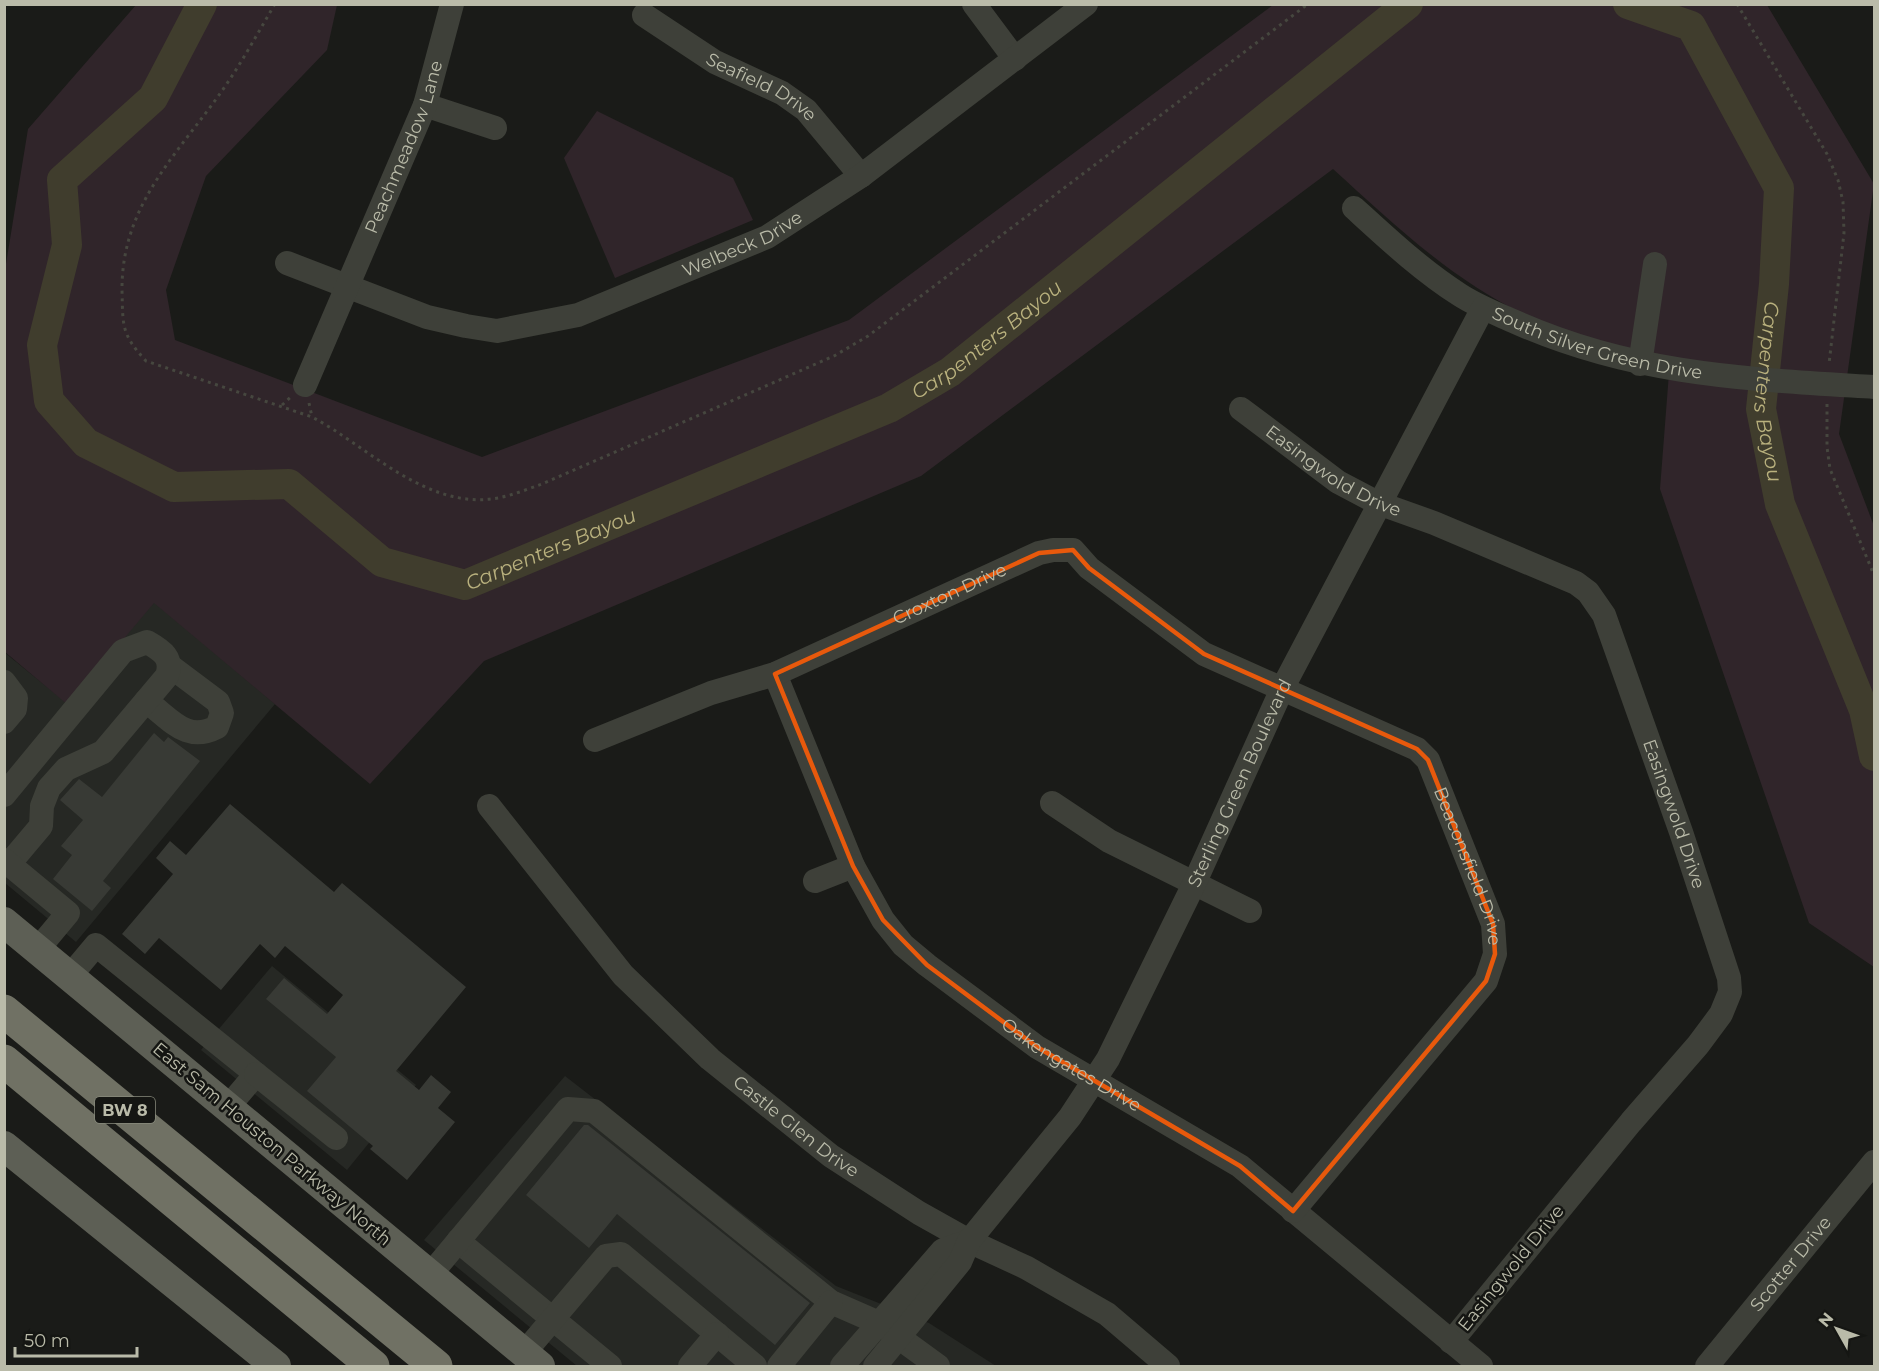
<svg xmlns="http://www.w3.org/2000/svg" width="1879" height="1371" viewBox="0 0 1879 1371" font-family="Montserrat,sans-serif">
	<rect width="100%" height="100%" fill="#1a1b18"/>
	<g fill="#262824">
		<polygon points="154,602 275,704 76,942 5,883 4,652 68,704"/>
		<polygon points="272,966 416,1085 347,1170 201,1050"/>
		<polygon points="565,1076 836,1286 929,1323 996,1366 577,1366 424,1240"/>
	</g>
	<g fill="#30252a">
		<path d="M136,5H337L327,50L206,176L166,290L175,340L482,457L849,320L1273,5H1767L1874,184L1839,434L1874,526V967L1809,923L1660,489L1670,360C1629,349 1586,340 1547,324C1463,291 1398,228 1333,169L921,476L484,661L370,784L154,603L68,705L5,652V270L28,129Z"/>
		<polygon points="597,111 733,178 753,220 615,278 564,158"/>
	</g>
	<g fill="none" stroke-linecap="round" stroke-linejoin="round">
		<g stroke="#403d2d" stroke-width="30">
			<path id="s1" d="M202,4L153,98L62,180L67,245L42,345L49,401L86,443L174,487L289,484L382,562L465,585L889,408L950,372L1408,4"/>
			<path id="s2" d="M1628,4L1691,26L1779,188L1774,284L1761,409L1780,504L1864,710L1874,756"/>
		</g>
	</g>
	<g fill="#383a35">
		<polygon points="154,733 164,742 168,737 200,761 103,881 111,888 92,911 53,879 72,855 61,846 83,820 60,800 79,779 102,797"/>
		<polygon points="230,804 334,892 342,883 466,987 396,1071 419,1090 431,1075 451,1092 438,1108 455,1122 407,1180 370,1149 373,1146 307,1091 336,1057 266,999 284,978 327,1014 343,995 285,946 275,958 260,944 221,990 159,938 145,954 122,934 173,874 156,858 170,841 186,855"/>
		<polygon points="584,1125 588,1125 810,1303 775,1345 617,1214 589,1248 526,1195"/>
	</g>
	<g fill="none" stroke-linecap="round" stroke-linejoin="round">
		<g stroke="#46473f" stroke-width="3" stroke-dasharray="3 4.5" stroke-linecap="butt">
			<path d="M275,4C260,29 246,55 230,79C184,149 121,200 122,291C123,326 121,334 146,361L312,417C369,447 427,511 498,498C513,495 528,489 542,484L834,356L868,336L1308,4"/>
			<polyline points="1737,4 1827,154 1838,180 1843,202 1844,233 1829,364"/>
			<polyline points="309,403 312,417"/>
			<polyline points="1827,404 1827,447 1830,469 1874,575"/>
			<polyline points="282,405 292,396"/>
		</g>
		<g stroke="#3e4039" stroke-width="24">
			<polyline points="974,4 1015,59"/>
			<path id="s3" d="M644,15L715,62L782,93L806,110L861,176"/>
			<polyline points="425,105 495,128"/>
			<path id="s4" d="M1354,208C1388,239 1421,270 1460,295C1477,306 1495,313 1513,321C1633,375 1746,379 1874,387"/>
			<path id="s5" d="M287,263L427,317L466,326L497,331L578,315L767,237L861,176L1086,4"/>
			<polyline points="1640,364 1655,264"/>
			<path id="s6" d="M305,385L425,105L452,4"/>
			<path id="s7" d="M1241,409L1338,482L1378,503L1434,523L1576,583L1588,592L1604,615L1681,832L1729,978L1730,992L1721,1014L1698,1045L1631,1122L1451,1342"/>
			<path id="s8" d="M775,674L853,866L883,920L903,945L927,965L1037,1047L1240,1166L1481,1366"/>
			<polyline points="4,682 16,698 15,709 4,722"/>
			<path d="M146,701C172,720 186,743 217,727L222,713L218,702L170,666"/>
			<path id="s9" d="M595,740L711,693L775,674L1039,553L1053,550H1073L1089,568L1204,654L1417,749L1428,760L1493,924L1495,954L1486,981L1293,1211"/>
			<path d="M4,795L123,651L147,642C163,651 173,658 167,676L103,752L66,769L49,788L42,806L41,826L9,864"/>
			<polyline points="1052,803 1109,841 1250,911"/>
			<path id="s10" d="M489,806L623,975L710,1059L831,1156L919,1213L969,1241L1027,1268L1107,1314L1168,1366"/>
			<polyline points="4,860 68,913 38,949"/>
			<polyline points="815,881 853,866"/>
			<polyline points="70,976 96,945 256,1074 228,1107"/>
			<polyline points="256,1074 336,1138"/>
			<polyline points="458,1241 610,1366"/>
			<polyline points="430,1275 568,1109 594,1111 831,1302 879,1323 938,1366"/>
			<polyline points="524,1353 606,1256 621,1254 755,1366"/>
			<polyline points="690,1366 717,1334"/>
			<polyline points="779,1366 831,1302"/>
			<polyline points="842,1366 943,1250 969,1241"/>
			<path id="s11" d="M875,1366L960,1262L969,1241L1070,1117L1108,1059L1194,884L1282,689L1483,308"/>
			<path id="s12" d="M1707,1366L1874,1162"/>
		</g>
		<g stroke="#5d5f55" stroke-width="30">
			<polyline points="4,922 540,1366"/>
			<polyline points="4,1146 276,1366"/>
		</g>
		<g stroke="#707164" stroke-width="33">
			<polyline points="4,1011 436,1366"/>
			<polyline points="4,1061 373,1366"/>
		</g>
	</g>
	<path fill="none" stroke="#e8590c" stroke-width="4.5" stroke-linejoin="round" d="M1073,550L1089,568L1204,654L1417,749L1428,760L1493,924L1495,954L1486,981L1293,1211L1240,1166L1037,1047L927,965L883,920L853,866L775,674L1039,553Z"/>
	<g text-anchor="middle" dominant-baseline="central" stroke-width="5" stroke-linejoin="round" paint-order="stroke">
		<rect fill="#151613" stroke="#888a7c" stroke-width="1.5" x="95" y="1097" width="60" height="26" rx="4.5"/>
		<g font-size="16" font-weight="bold" fill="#babba9">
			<text x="125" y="1110">BW 8</text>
		</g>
		<g font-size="18" fill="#babba9" stroke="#151613">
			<text stroke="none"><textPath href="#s3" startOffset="138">Seafield Drive</textPath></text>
			<text stroke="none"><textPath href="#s6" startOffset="258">Peachmeadow Lane</textPath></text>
			<text stroke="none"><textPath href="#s5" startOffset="483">Welbeck Drive</textPath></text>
			<text stroke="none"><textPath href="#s4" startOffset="284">South Silver Green Drive</textPath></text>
			<text stroke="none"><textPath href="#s7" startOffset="112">Easingwold Drive</textPath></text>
			<text stroke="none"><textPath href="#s9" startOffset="384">Croxton Drive</textPath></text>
			<text stroke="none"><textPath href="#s11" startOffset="692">Sterling Green Boulevard</textPath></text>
			<text stroke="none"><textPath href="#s7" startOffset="634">Easingwold Drive</textPath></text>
			<text stroke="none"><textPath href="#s9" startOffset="1047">Beaconsfield Drive</textPath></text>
			<text stroke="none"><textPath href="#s8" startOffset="508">Oakengates Drive</textPath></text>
			<text stroke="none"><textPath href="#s10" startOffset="446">Castle Glen Drive</textPath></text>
			<text transform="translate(272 1144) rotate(40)">East Sam Houston Parkway North</text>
			<text stroke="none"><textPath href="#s12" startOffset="132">Scotter Drive</textPath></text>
			<text transform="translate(1511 1268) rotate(-51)">Easingwold Drive</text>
		</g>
		<g font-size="20" font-style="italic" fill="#b9b17e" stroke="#151613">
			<text stroke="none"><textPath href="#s1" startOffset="1509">Carpenters Bayou</textPath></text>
			<text stroke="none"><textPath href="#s2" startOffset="456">Carpenters Bayou</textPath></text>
			<text stroke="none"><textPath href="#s1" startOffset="1023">Carpenters Bayou</textPath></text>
		</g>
	</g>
	<rect width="1879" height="1371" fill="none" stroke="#babba9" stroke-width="12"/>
	<g transform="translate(1837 1329) rotate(310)" stroke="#151613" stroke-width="4.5" paint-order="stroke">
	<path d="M0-4.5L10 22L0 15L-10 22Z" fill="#babba9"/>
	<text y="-9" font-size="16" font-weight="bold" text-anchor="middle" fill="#babba9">N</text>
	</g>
	<path d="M15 1347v9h122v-9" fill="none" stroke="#babba9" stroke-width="3"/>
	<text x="24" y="1347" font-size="18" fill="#babba9" stroke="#151613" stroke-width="4.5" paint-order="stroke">50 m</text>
</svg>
